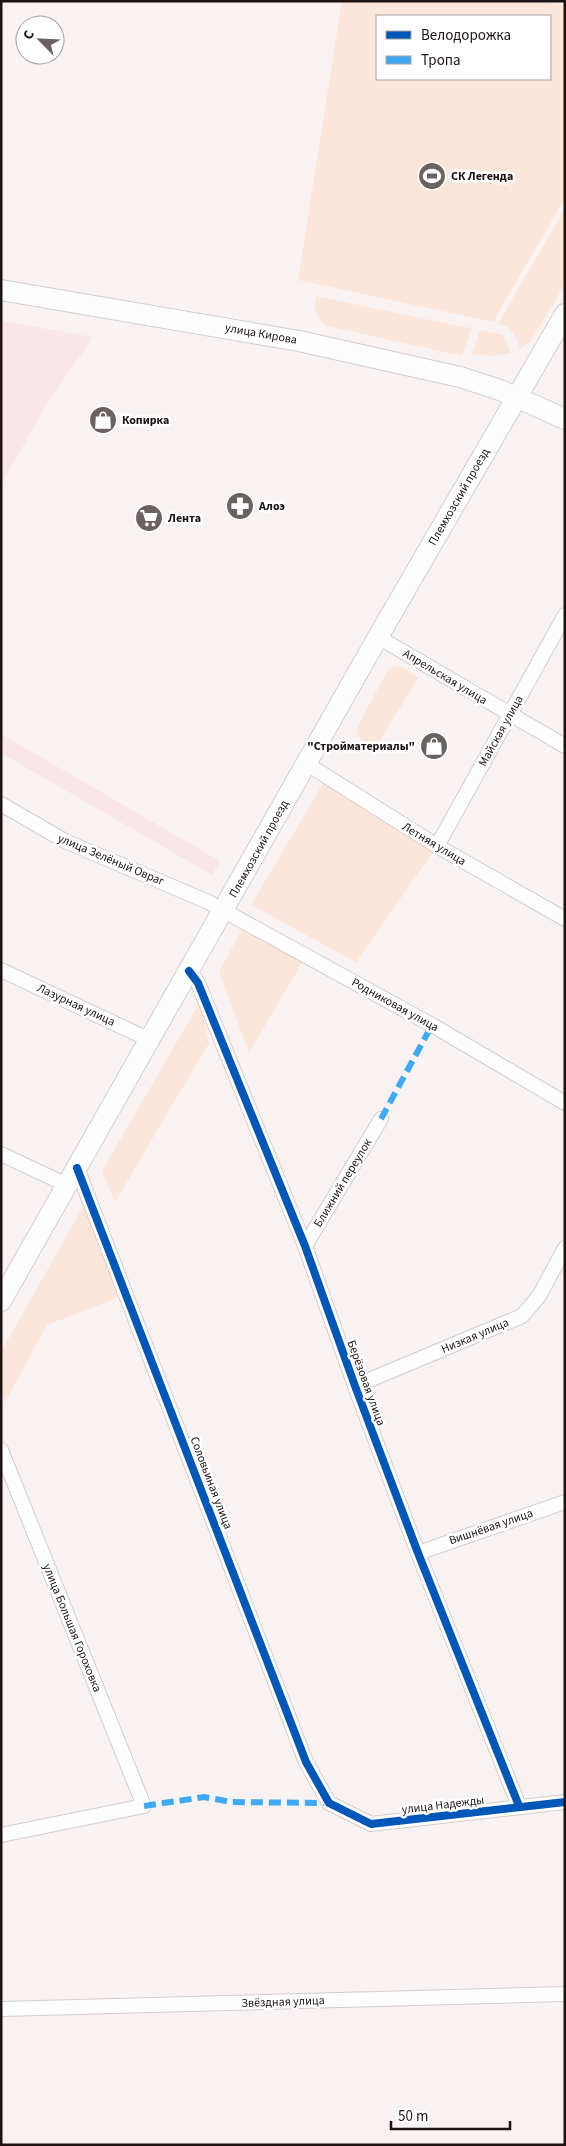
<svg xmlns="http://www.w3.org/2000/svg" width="566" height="2146" viewBox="0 0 566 2146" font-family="'Source Sans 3',sans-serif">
	<rect width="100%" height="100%" fill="#f8f2f2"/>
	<g fill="#fae6e8">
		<polygon points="1,321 93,337 46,405 1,485"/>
		<polygon points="1,734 220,861 212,875 1,753"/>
	</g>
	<g fill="#fce6da" fill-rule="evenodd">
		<path d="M342,1H515L565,4V198L493,322L298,280ZM550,16V79H377V16Z"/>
		<path d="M565,208V284L531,341L520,349C516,336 512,326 498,324Z"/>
		<path d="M316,296L463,327L472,328L462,356L327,326C316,319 313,308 316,296Z"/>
		<polygon points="480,330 503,335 511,353 495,356 472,354"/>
		<path d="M394,666L403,667L418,678L379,742L376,745C366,746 358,740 356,730L386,673Z"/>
		<polygon points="325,780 435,849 356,962 251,905"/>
		<polygon points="246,922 306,956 249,1053 219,972"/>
		<polygon points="200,1002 209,1043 115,1202 102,1171"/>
		<polygon points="88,1198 125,1295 47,1325 5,1402 1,1392 1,1352"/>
	</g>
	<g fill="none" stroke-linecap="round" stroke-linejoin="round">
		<g stroke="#d5cdcd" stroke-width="16">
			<g id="street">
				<polyline points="378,637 565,746"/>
				<polyline points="307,764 437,846 565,919"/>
				<polyline points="1,804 65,841 206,901 432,1025 565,1103"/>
				<polyline points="437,846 565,615"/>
				<polyline points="1,970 150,1040"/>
				<polyline points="189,971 198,983 305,1246 355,1386 418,1553 519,1806"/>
				<polyline points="1,1154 67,1185"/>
				<polyline points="77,1168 306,1762 329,1803 371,1824 565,1802"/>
				<polyline points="305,1246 381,1119"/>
				<polyline points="355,1386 522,1316 539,1296 565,1248"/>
				<polyline points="1,1450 144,1806 1,1835"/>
				<polyline points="418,1553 565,1502"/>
				<polyline points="1,2009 565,1994"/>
			</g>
		</g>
		<g stroke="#d5cdcd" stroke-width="22">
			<g id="secondary">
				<polyline points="1,290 299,341 460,377 500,390 565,419"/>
				<polyline points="1,1301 378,637 565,314"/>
			</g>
		</g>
		<use href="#street" stroke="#fefdfd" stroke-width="14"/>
		<use href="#secondary" stroke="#fefdfd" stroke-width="20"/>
		<g stroke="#3fa9f5" stroke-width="6" stroke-dasharray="12 6" stroke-linecap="butt">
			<polyline points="381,1119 432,1025"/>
			<polyline points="144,1806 204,1797 231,1802 329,1803"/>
		</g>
		<g stroke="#fff" stroke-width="11">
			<g id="cycleway">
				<polyline points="189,971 198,983 305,1246 355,1386 418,1553 519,1806"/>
				<polyline points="77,1168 306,1762 329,1803 371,1824 565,1802"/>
			</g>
		</g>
		<use href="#cycleway" stroke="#0057b8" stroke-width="8"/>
	</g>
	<defs>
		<g id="stadium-disc" transform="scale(1.4375)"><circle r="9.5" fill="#6a6161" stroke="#fff"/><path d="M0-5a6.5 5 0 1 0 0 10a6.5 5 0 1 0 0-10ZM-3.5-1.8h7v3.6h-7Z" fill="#fff"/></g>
		<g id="shop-disc" transform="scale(1.4375)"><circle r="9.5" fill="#6a6161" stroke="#fff"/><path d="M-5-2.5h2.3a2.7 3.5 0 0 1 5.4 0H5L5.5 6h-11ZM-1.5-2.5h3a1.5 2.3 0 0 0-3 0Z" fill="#fff"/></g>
		<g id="pharmacy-disc" transform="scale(1.4375)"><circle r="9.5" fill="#6a6161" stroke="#fff"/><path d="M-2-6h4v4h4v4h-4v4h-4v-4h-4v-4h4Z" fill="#fff"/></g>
		<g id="supermarket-disc" transform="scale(1.4375)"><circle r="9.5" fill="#6a6161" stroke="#fff"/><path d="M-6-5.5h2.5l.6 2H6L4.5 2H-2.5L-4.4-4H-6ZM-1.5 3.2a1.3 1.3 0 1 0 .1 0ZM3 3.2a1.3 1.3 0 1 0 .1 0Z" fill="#fff"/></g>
	</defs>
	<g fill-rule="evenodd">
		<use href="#stadium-disc" x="432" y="176"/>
		<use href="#shop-disc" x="103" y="420"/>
		<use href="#pharmacy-disc" x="240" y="506"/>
		<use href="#supermarket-disc" x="149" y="518"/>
		<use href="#shop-disc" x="434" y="746"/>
	</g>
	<g text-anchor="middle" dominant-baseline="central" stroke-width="5" stroke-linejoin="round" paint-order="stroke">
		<g font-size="12" font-weight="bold" fill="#1d1313" stroke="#fff" text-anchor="start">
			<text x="451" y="176">СК Легенда</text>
			<text x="122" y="420">Копирка</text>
			<text x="259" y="506">Алоэ</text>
			<text x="168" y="518">Лента</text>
			<text x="415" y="746" text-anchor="end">"Стройматериалы"</text>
		</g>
		<g font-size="12" fill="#1d1313" stroke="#fff">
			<text transform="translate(261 334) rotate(10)">улица Кирова</text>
			<text transform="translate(459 497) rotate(-60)">Племхозский проезд</text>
			<text transform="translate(445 677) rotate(31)">Апрельская улица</text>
			<text transform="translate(501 731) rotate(-61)">Майская улица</text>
			<text transform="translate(434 844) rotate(31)">Летняя улица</text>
			<text transform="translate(259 849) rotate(-61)">Племхозский проезд</text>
			<text transform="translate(111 860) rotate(23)">улица Зелёный Овраг</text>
			<text transform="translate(76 1005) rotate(25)">Лазурная улица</text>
			<text transform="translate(395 1005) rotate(29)">Родниковая улица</text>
			<text transform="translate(343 1183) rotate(-59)">Ближний переулок</text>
			<text transform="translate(475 1336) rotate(-23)">Низкая улица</text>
			<text transform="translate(366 1383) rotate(70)">Берёзовая улица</text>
			<text transform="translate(211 1483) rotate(69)">Соловьиная улица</text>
			<text transform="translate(491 1527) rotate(-19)">Вишнёвая улица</text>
			<text transform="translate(72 1628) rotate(68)">улица Большая Гороховка</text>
			<text transform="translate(443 1805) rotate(-7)">улица Надежды</text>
			<text transform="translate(283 2002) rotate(-2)">Звёздная улица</text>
		</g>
	</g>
	<rect width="566" height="2146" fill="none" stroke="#1d1313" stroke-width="5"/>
	<rect x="376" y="15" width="175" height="65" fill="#ffffff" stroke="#a5a1a1"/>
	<rect x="386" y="31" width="25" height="8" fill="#0057b8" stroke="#a5a1a1"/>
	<text x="421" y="40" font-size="15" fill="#1d1313">Велодорожка</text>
	<rect x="386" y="56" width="25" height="8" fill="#3fa9f5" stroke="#a5a1a1"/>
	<text x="421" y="65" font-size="15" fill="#1d1313">Тропа</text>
	<g transform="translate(40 40) rotate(294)"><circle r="24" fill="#ffffff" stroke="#a5a1a1"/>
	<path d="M0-4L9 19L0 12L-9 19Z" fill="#6a6161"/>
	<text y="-8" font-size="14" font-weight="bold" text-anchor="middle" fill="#1d1313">С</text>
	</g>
	<path d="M391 2121v8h119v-8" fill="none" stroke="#1d1313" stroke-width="2.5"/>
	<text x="398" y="2121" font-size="15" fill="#1d1313" stroke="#ffffff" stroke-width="4" paint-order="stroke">50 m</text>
</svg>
